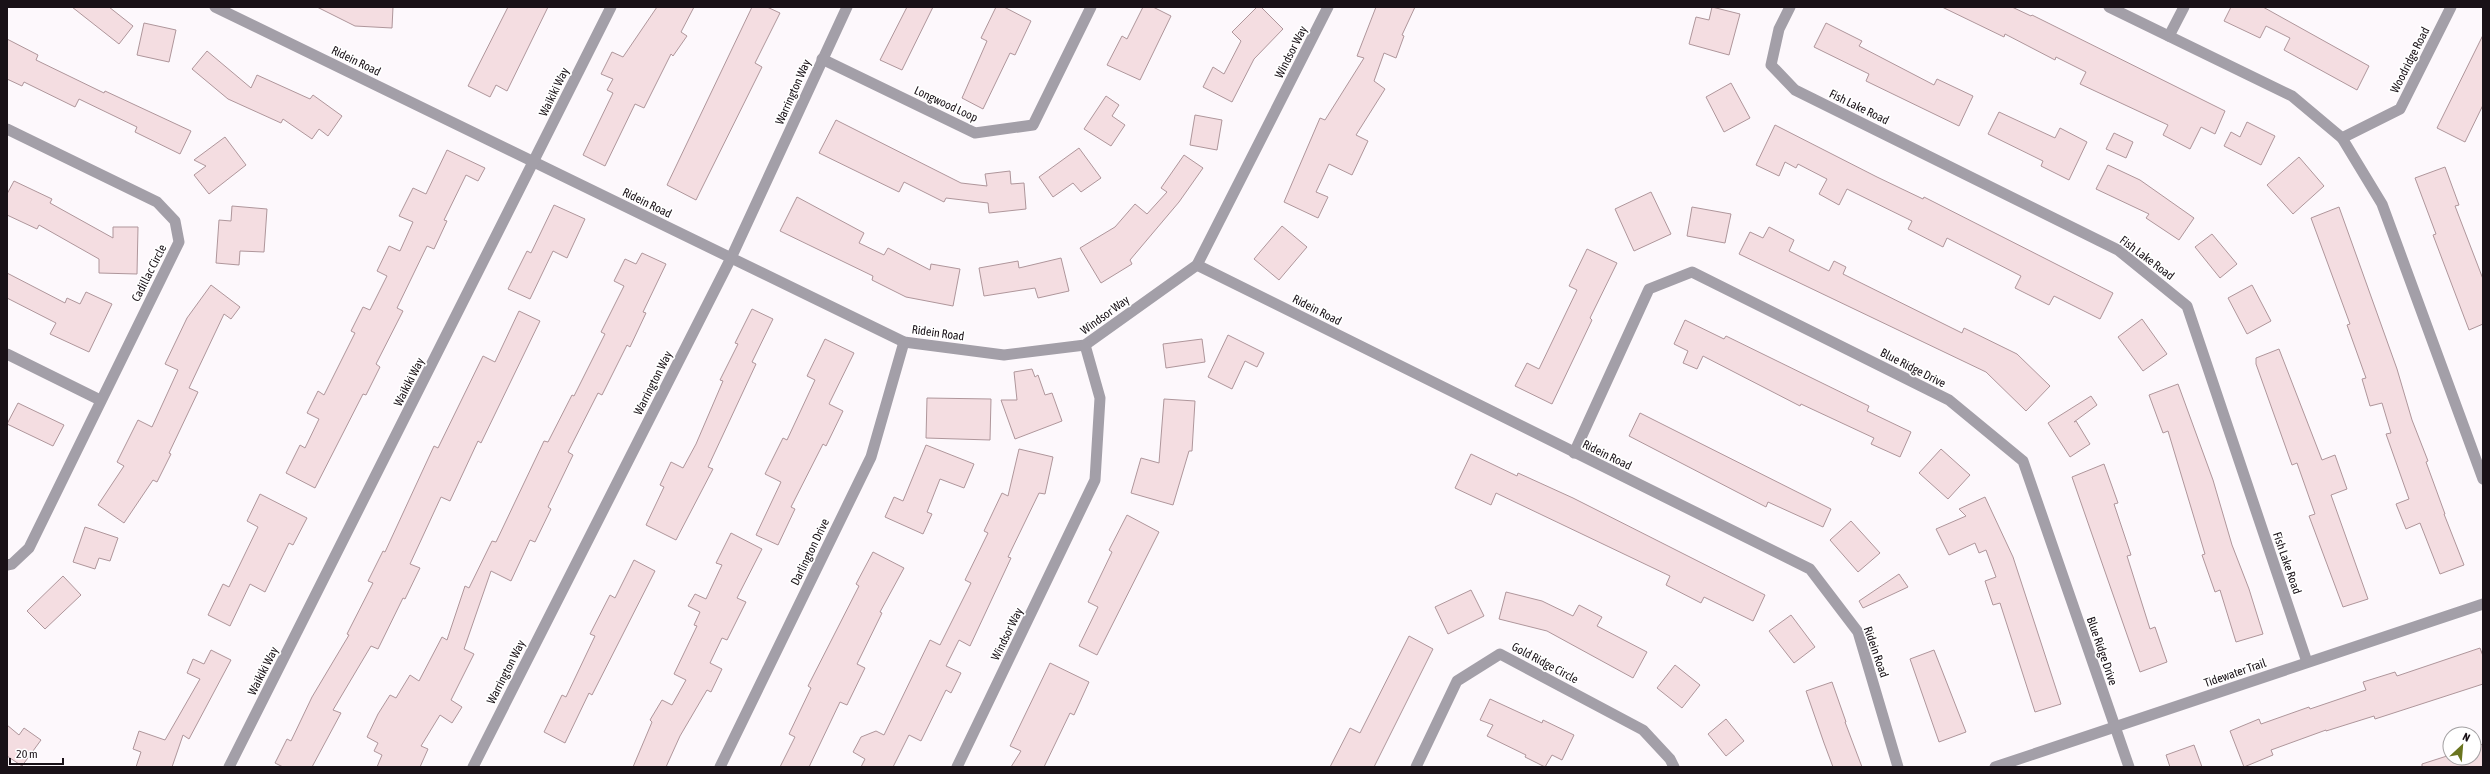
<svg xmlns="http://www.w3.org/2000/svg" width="2490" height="774" viewBox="0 0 2490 774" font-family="'Asap Condensed',sans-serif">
	<rect width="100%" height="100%" fill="#fdf8fc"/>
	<g fill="#f4dde1" stroke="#af969b">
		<polygon points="72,7 109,7 133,26 119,44"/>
		<polygon points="317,7 393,7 392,28 355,26"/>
		<polygon points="508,7 548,7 507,91 496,85 490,97 468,86"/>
		<polygon points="657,7 694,7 681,32 687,36 673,56 671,54 644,108 635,104 605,166 583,155 613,93 607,90 613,79 601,74 612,52 623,57"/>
		<polygon points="752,7 767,7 780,13 755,63 762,67 696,200 667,185"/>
		<polygon points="907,7 933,7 902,70 880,60"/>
		<polygon points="996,7 1004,7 1031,21 1015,55 1010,53 983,109 962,98 987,41 981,38"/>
		<polygon points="1143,7 1153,7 1171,16 1140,80 1107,65 1122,36 1127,39"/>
		<polygon points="1257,7 1261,7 1283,29 1254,59 1232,102 1203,87 1213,67 1224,74 1241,41 1232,32"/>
		<polygon points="1376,7 1415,7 1402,35 1404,36 1396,58 1384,53 1374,81 1385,89 1356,135 1368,141 1352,175 1329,164 1316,192 1328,197 1318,218 1284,202 1320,118 1325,120 1364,58 1357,56"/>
		<polygon points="1712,7 1740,14 1729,55 1689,44 1696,17 1709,20"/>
		<polygon points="1942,7 2012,7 2031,16 2032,15 2225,111 2215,134 2201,127 2190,149 2163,135 2168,125 2080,84 2086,72 2056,57 2055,60 2005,34 2004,37"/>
		<polygon points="2231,7 2263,7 2369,66 2357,90 2284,50 2290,38 2266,26 2260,38 2224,21"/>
		<polygon points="144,23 176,30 169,62 137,55"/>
		<polygon points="1826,23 1862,41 1859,46 1934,85 1937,79 1973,96 1959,126 1866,81 1869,74 1814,47"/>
		<polygon points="2483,35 2483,105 2465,142 2437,128"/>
		<polygon points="7,39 38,55 36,60 104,93 105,91 191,131 180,154 135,132 137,127 79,99 75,107 24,82 22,86 7,79"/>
		<polygon points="207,51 251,88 257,75 310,99 313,95 342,116 328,136 319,129 312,139 283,119 281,123 228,99 192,69"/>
		<polygon points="1731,83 1750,118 1724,132 1706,97"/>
		<polygon points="1106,96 1119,105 1112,116 1125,125 1111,146 1084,129"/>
		<polygon points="1999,112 2055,138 2060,128 2087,142 2069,180 2041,166 2043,161 1988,134"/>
		<polygon points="1195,115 1222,120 1217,150 1190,145"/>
		<polygon points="836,120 961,183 987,186 985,174 1010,171 1011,184 1024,183 1026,209 989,213 988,203 946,198 944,202 904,182 899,192 819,153"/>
		<polygon points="2247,122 2275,136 2261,165 2224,146 2231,132 2240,137"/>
		<polygon points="1775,125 1877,177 1923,199 1924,197 2113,293 2100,319 2054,296 2049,305 2015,288 2021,276 1947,238 1943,247 1908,229 1912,221 1847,189 1839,205 1819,194 1827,179 1798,164 1796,168 1785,162 1779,176 1756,165"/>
		<polygon points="2114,133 2133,142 2126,158 2106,149"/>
		<polygon points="225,137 246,165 209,194 194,175 206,166 194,160"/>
		<polygon points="1079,148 1101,178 1081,192 1073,183 1053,197 1039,177"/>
		<polygon points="447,150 485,168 478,181 466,175 444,220 447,221 434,249 427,246 397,308 403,311 376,364 380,367 366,395 363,394 315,488 286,473 300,445 305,448 319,419 307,413 318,391 324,395 355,333 351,331 363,307 370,310 387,276 377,271 389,246 400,251 413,222 399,216 413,188 426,194"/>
		<polygon points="1184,155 1203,168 1179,202 1130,260 1132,264 1101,283 1080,248 1115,227 1135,204 1147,214 1167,192 1161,188"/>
		<polygon points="2299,157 2324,186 2293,214 2267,185"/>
		<polygon points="2108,165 2140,180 2194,218 2179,240 2146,218 2149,214 2096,189"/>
		<polygon points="2445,167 2459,205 2455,206 2483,279 2483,324 2469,330 2433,235 2436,234 2415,178"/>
		<polygon points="14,181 52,199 50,203 113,238 113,227 138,227 137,274 99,273 99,259 39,225 37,229 7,215 7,194"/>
		<polygon points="1651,192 1671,234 1634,251 1615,209"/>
		<polygon points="797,197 864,233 859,243 884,255 888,248 930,270 931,264 960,269 953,306 906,297 872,280 873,276 780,231"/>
		<polygon points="554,205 585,219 567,258 553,251 530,299 508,289 527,251 531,253"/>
		<polygon points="232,206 267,209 264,252 240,251 239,265 216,263 219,220 231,221"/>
		<polygon points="1692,207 1731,214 1725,243 1687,236"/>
		<polygon points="2339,207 2397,369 2412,420 2428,461 2426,462 2445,514 2444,514 2464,565 2440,574 2420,523 2406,529 2396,504 2409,499 2386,434 2391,433 2382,403 2370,406 2362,379 2366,378 2347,325 2350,324 2311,218"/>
		<polygon points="1282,226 1307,247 1279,280 1254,259"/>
		<polygon points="1769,227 1794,240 1789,251 1829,271 1834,261 1846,267 1843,274 1962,333 1964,328 2017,354 2050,386 2026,411 1986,372 1739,254 1750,232 1763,238"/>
		<polygon points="2212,234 2237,264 2220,278 2195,247"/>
		<polygon points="1587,249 1617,263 1590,318 1592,320 1552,404 1515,386 1527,363 1539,369 1577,290 1569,286"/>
		<polygon points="642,253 666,264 643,312 646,313 630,347 627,345 602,395 598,393 568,452 573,455 548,507 551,509 535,542 530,540 511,581 491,571 464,649 474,654 451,700 462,707 452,723 440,715 421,746 428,749 420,767 377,767 382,755 374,751 378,743 367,737 378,714 390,695 396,698 410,675 419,681 442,637 447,640 465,586 469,588 492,541 496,542 544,441 548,442 572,395 574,396 605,334 601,332 624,286 614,281 625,259 636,264"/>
		<polygon points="1061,258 1069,291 1038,298 1035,288 984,296 979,268 1018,261 1019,268"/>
		<polygon points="7,273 65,303 67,298 80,304 86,292 112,304 89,352 50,334 56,323 7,298"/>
		<polygon points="211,285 240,307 231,319 224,314 189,388 198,392 169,453 171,454 157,482 153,480 124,523 98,505 124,466 117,462 138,420 152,427 178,370 165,364 187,318"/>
		<polygon points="2252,285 2271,321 2247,334 2228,298"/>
		<polygon points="752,309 773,319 752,362 756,364 708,467 713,469 676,540 646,525 664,487 660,485 671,462 683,468 696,444 723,381 720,380 738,344 735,343"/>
		<polygon points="519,311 540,321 481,443 478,441 450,501 441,497 410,564 420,568 405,599 403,598 378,649 371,646 333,710 341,713 312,767 283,767 275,763 287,739 291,741 312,697 349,635 347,634 373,583 368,581 383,551 385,552 434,446 438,448 483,356 495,362"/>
		<polygon points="2142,319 2167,354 2143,371 2118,337"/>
		<polygon points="1685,320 1724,339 1726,336 1869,406 1867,411 1911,432 1900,457 1871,444 1874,438 1801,404 1800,406 1703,356 1697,369 1683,363 1688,351 1674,344"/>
		<polygon points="1228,335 1264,353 1257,367 1245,361 1232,389 1208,377"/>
		<polygon points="825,339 854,353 829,404 843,411 826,446 823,444 791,507 795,509 778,545 756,535 781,482 765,474 783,438 787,440 815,380 807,376"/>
		<polygon points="1202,339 1205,362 1166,368 1163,344"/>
		<polygon points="2279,349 2322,460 2335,455 2347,489 2331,495 2368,599 2343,607 2309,516 2315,514 2297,463 2292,465 2256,364 2256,358"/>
		<polygon points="1032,369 1035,377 1038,375 1045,395 1052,393 1062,421 1015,439 1001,400 1017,400 1014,372"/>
		<polygon points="2178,384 2213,480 2232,545 2249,589 2263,634 2236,642 2220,590 2215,592 2202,555 2205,554 2168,431 2163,433 2149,395"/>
		<polygon points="2091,396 2097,405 2074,422 2076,421 2090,444 2070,457 2048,423"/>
		<polygon points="927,398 991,399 990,440 926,438"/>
		<polygon points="1164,399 1195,401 1192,451 1189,451 1173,505 1131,493 1141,458 1159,463"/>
		<polygon points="18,403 64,425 53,446 7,424"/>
		<polygon points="1640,413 1831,509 1823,527 1768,502 1766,507 1629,436"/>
		<polygon points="926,445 974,464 964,488 940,479 927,512 932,514 923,534 885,517 894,497 903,501"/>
		<polygon points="1019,449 1053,457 1045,494 1039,493 1008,557 1011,558 970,646 959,640 946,666 961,673 951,693 946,690 921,741 909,735 893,767 861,767 865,759 853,752 861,737 876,731 884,735 930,640 940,645 971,583 965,580 988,533 984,531 1002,493 1008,496"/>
		<polygon points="1941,449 1970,475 1948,499 1919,473"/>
		<polygon points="1471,454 1517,476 1518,473 1573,498 1765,595 1753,621 1704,597 1701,603 1666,585 1670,576 1496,493 1491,505 1455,488"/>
		<polygon points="2104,464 2118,503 2114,504 2131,555 2127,556 2150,629 2155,627 2167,662 2140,672 2072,477"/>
		<polygon points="260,494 307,518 293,545 289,543 265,592 250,584 230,626 208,615 223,584 229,587 258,527 247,521"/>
		<polygon points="1985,497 2013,557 2061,704 2035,712 2000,603 1993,605 1985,581 1996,577 1986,550 1979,553 1975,543 1949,555 1936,529 1966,516 1959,509"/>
		<polygon points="1127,515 1159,532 1097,655 1079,646 1098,607 1088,602 1112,552 1109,550"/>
		<polygon points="1851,521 1880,553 1858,572 1830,540"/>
		<polygon points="85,527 118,538 110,561 99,558 95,569 73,562"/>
		<polygon points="731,533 762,549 737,598 746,602 727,640 722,638 710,663 722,669 711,692 707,690 680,736 666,767 633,767 652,722 650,720 662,700 672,705 686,680 674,674 697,626 694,625 700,612 688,606 695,594 706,599 722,565 716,563"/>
		<polygon points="873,552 904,568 880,612 882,613 857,664 865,668 847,705 840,702 809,767 780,767 795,737 789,734 811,688 808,686 859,586 856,584"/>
		<polygon points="634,560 655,571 592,695 589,693 565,743 544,732 562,695 566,697 595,636 590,634 610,595 615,598"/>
		<polygon points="1899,574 1908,587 1863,608 1859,601"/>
		<polygon points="63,576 81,595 45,629 27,611"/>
		<polygon points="1471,590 1484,616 1448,634 1435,607"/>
		<polygon points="1506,592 1542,601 1573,616 1579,605 1602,617 1597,626 1647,652 1633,678 1547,631 1499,619"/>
		<polygon points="1791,615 1815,647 1794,663 1769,631"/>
		<polygon points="1409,636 1433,649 1374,767 1330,767 1350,728 1360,733"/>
		<polygon points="2480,648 2483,656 2483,684 2375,719 2374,716 2326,731 2326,730 2271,750 2273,755 2244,767 2230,731 2259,719 2261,724 2309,707 2310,709 2366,690 2363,682 2395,672 2397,676"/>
		<polygon points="211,650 231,660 189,739 183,735 172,767 136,767 141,752 133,749 139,731 165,740 200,679 187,673 193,659 204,664"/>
		<polygon points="1934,650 1966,732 1939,742 1910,659"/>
		<polygon points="1050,663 1089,682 1074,715 1070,713 1044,767 1011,767 1021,751 1010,746"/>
		<polygon points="1675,665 1700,685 1682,708 1657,688"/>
		<polygon points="1832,682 1846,722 1845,722 1862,767 1833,767 1824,743 1806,691"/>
		<polygon points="1490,699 1542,723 1543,720 1574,735 1562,760 1552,755 1545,767 1525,757 1526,755 1487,736 1493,725 1480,720"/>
		<polygon points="1726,719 1744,741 1726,756 1708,734"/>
		<polygon points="7,725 19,735 24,728 41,740 22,766 7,756"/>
		<polygon points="2483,744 2483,767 2422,767 2422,764 2450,755 2450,758 2474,758 2474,747"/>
		<polygon points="2194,745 2202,767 2170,767 2166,755"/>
	</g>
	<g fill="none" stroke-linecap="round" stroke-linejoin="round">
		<g stroke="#a39fa8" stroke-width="11">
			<polyline points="215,7 904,342 1004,355 1085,345 1197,265 1328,7"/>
			<polyline points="1790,7 1779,29 1771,65 1795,90 2118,250 2187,306 2307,662"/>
			<polyline points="2109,7 2292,96 2342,138 2382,204 2483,479"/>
			<polyline points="2169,36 2184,7"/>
			<polyline points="822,59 975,133 1033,125 1091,7"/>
			<polyline points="7,129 157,202 175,221 179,242 29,548 12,564 7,565"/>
			<polyline points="2342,138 2400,109 2451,7"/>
			<polyline points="1197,265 1810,569 1858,632 1898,767"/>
			<polyline points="7,354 100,400"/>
			<polyline points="1574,453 1649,289 1692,272 1949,400 2023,461 2129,767"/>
			<polyline points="229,767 611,7"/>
			<polyline points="473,767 731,258 847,7"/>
			<polyline points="720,767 871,457 904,342"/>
			<polyline points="957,767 1095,480 1100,398 1085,345"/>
			<polyline points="1416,767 1457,681 1500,654 1643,730 1670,759 1674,767"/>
			<polyline points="1995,767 2483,604"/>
		</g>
	</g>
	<g text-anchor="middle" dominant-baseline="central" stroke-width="3.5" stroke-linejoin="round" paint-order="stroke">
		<g font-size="12" fill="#191117" stroke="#fff">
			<text transform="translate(1291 52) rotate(-63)">Windsor Way</text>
			<text transform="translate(2410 60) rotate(-63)">Woodridge Road</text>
			<text transform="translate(356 61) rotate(26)">Ridein Road</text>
			<text transform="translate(554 92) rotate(-64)">Waikiki Way</text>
			<text transform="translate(793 92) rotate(-66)">Warrington Way</text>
			<text transform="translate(946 104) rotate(25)">Longwood Loop</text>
			<text transform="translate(1859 107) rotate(26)">Fish Lake Road</text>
			<text transform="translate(647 203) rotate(26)">Ridein Road</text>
			<text transform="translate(2147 258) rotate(37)">Fish Lake Road</text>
			<text transform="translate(149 273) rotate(-63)">Cadillac Circle</text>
			<text transform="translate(1317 310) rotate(27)">Ridein Road</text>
			<text transform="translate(1105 315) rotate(-36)">Windsor Way</text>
			<text transform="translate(938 333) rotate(8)">Ridein Road</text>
			<text transform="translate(1913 368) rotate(27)">Blue Ridge Drive</text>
			<text transform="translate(409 382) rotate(-63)">Waikiki Way</text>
			<text transform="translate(653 383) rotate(-63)">Warrington Way</text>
			<text transform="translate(1607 455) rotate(26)">Ridein Road</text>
			<text transform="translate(810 552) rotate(-64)">Darlington Drive</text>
			<text transform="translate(2287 563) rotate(71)">Fish Lake Road</text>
			<text transform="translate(1007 634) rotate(-64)">Windsor Way</text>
			<text transform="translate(2102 651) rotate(71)">Blue Ridge Drive</text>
			<text transform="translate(1876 652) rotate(71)">Ridein Road</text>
			<text transform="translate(1545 663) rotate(28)">Gold Ridge Circle</text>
			<text transform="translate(263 671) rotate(-63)">Waikiki Way</text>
			<text transform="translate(506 672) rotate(-63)">Warrington Way</text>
			<text transform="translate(2235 673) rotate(-19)">Tidewater Trail</text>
		</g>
	</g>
	<rect width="2490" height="774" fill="none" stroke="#191117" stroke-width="16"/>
	<g transform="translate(2462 746) rotate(26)"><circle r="19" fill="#ffffff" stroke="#a3a0a2"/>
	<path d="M0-3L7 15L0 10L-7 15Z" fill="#6a751f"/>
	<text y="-6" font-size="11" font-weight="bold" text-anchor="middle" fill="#191117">N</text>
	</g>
	<path d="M10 758v6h53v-6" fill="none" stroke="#191117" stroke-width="2"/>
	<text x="16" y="758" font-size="12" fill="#191117" stroke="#ffffff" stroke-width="3" paint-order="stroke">20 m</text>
</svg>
